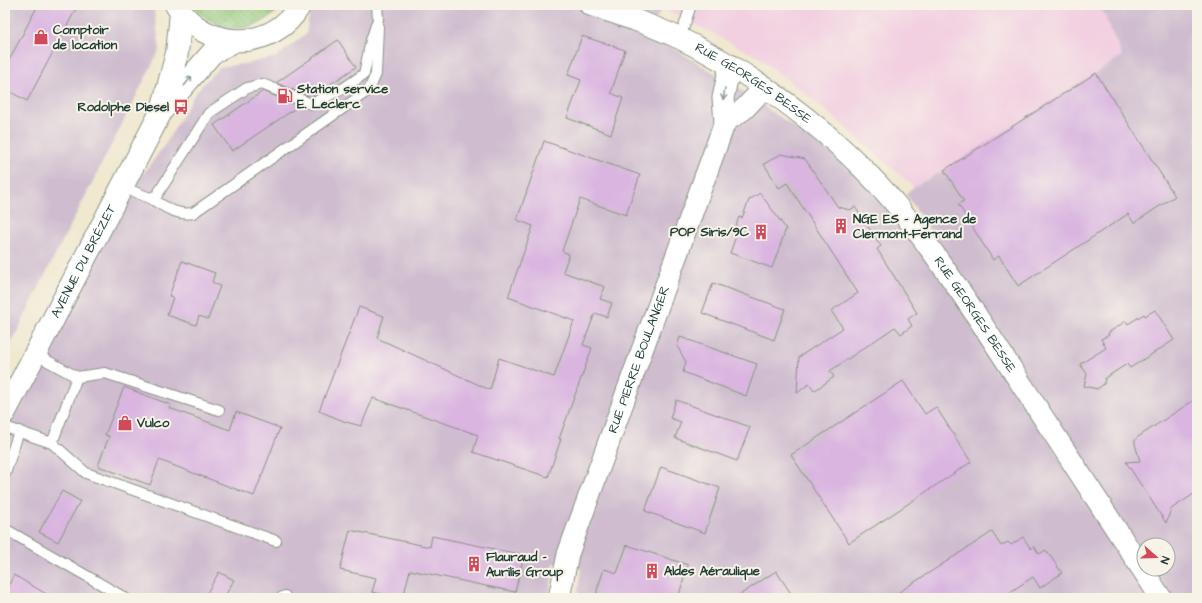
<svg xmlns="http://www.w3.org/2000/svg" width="1202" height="603" viewBox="0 0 1202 603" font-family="'Architects Daughter',sans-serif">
	<defs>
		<pattern id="green-dots" width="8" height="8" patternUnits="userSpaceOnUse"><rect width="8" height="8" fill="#93c97b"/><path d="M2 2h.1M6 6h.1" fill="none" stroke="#77a466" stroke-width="1.8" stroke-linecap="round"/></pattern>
	</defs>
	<rect width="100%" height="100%" fill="#f7f3e8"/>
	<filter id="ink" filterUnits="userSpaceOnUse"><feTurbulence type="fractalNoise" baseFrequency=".025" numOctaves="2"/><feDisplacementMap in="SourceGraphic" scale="8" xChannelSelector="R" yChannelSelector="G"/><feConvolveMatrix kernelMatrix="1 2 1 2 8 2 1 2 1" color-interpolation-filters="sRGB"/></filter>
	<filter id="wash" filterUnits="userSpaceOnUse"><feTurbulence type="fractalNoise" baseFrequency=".012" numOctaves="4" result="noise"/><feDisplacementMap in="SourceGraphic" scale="16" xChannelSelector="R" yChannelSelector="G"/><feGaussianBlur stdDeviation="0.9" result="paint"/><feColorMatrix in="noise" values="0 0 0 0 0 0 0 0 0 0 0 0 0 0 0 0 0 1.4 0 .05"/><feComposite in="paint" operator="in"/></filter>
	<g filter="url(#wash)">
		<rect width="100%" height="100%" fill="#f0e8cf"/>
		<polygon fill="#f2cfe1" points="664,5 1100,5 1122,56 944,170 914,187 821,106 758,57 663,8"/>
		<g fill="#cfbdcf">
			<polygon points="5,5 153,5 160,49 33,299 5,357"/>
			<polygon points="311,5 664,5 648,33 734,85 824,148 878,194 930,259 1152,598 577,598 581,569 554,563 549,598 5,598 5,414 133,188 166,143 196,92 219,67 250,63 276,57 306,34"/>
			<polygon points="1100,5 1197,5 1197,598 1172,598 1153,569 1168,569 1168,545 1144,545 1144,555 906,194 914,187 944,170 1122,56"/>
		</g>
		<path fill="url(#green-dots)" stroke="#598358" d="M191,5H282C256,37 218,34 191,5Z"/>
		<g id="blocks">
			<g fill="#d9b5e0">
				<polygon points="38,5 78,5 27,101 5,89 5,68"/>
				<polygon points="582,36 625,50 611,93 623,98 611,134 567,118 581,80 568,75"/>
				<polygon points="338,40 356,67 311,97 276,83"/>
				<polygon points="1096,73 1175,196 1134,223 1128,214 1018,286 999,256 993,260 958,204 964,201 944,170"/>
				<polygon points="263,91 299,106 232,151 214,125"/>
				<polygon points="544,141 640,175 626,215 580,199 562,251 569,254 563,272 605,287 600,299 612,303 607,317 595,313 583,345 592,348 559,439 561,439 548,477 473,452 478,435 373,398 361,426 346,422 319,411 359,307 384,316 377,338 490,390 499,358 554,377 574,321 508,297 533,226 517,220"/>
				<polygon points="781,154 805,159 838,207 850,210 855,207 881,246 877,249 917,313 908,319 912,326 901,334 895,327 830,371 834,377 814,391 809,384 797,393 799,357 843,328 831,311 858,293 787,183 779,188 764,164"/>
				<polygon points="760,193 786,229 772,268 730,253 737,233 734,232 739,217 742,218 749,200"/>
				<polygon points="182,261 215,273 212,282 220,286 208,319 199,316 196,325 167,315 173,297 169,296"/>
				<polygon points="713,283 785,309 774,340 702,313"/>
				<polygon points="1155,310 1174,340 1130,368 1127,364 1105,378 1104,384 1097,389 1084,386 1087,374 1080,364 1106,348 1101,339 1109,335 1108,333 1126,321 1128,324 1144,314 1145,316"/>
				<polygon points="680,337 757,364 746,396 683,372 686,362 677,346"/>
				<polygon points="903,381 925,414 936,407 971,462 849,543 791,455"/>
				<polygon points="124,387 171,405 169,408 230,430 236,412 280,428 254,496 159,460 150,485 98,466 109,436 105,435"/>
				<polygon points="1197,398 1196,417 1197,419 1197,492 1171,509 1166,523 1126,462 1140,461 1135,444 1135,440 1138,437"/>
				<polygon points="676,400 750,427 737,461 675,438 681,422 670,418"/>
				<polygon points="661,467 720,488 705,533 645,511"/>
				<polygon points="62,491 80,501 58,542 39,532"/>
				<polygon points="350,530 430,547 432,536 524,555 515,592 410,570 403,598 372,592 376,578 340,570"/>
				<polygon points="992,532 1001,546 1008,542 1011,545 1023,537 1031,549 1034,546 1039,554 1046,550 1062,573 1040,588 1033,577 1001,598 890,598"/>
				<polygon points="627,545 688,565 678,598 597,598 597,590 604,569 617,573"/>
				<polygon points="776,571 794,598 735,598"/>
				<polygon points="219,572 234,580 224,598 204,598"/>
				<polygon points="14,575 53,598 5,598 5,592"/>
			</g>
		</g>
	</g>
	<g filter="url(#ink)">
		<use href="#blocks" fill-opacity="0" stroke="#889282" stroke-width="1"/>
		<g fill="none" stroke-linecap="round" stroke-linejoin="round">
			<g stroke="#889282" stroke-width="12">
				<g id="service">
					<polyline points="680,39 691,5"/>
					<polyline points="122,187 150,198 157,195 209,113 247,88 262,84 311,104 344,88 364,74 371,40 378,19 377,5"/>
					<path d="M150,198C164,206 176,216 193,213L369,90L376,74L378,27"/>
					<polyline points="77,377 105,373 219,410"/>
					<polyline points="5,427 52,443 77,377 35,354"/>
					<polyline points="52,443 86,473 276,541"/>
					<polyline points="5,474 19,431"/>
					<polyline points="5,529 125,598"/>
					<polyline points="281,598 285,596"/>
				</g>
			</g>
			<g stroke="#889282" stroke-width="23">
				<g id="minor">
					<path id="s1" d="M590,5C621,15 652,25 681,39C768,81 852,147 911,223C951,275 986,330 1022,385C1068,456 1115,527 1161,598"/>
					<polyline points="725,122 744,109 765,87"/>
					<path id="s2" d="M559,598L568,554L725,122L723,98L730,65"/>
				</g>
			</g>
			<g stroke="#889282" stroke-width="24">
				<g id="tertiary">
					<path d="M176,5C204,51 273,53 300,5"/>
					<polyline points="165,107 212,53 234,41"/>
					<path id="s3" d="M5,412L162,110L177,53L181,13"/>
				</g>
			</g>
			<use href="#service" stroke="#fff" stroke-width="10"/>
			<use href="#minor" stroke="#fff" stroke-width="21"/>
			<use href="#tertiary" stroke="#fff" stroke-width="22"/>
		</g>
		<defs><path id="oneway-shaft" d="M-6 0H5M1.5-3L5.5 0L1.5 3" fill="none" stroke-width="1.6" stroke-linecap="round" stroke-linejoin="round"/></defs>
		<g stroke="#8f9e9a">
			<use href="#oneway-shaft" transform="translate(188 81) rotate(-51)"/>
			<use href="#oneway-shaft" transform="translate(724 94) rotate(99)"/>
		</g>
	</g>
	<defs>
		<g id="shop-bare" transform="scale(1.2)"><path d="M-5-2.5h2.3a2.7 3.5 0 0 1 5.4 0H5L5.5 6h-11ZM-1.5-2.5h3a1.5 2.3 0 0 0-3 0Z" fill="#d1495b" stroke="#f7f3e8" stroke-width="2.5" paint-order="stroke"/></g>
		<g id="fuel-bare" transform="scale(1.2)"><path d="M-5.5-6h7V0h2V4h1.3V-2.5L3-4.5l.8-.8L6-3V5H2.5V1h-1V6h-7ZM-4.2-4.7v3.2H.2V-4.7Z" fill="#d1495b" stroke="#f7f3e8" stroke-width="2.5" paint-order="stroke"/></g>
		<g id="bus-bare" transform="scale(1.2)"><path d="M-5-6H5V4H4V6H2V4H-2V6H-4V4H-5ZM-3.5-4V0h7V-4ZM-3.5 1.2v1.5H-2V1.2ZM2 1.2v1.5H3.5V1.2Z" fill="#d1495b" stroke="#f7f3e8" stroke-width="2.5" paint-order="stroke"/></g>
		<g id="building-bare" transform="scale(1.2)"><path d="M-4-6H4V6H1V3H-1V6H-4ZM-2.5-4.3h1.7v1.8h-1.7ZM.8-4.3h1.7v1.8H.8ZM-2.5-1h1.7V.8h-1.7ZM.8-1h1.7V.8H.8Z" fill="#d1495b" stroke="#f7f3e8" stroke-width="2.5" paint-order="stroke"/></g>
	</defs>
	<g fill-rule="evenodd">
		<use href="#shop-bare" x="41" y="37"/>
		<use href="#fuel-bare" x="285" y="96"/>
		<use href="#bus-bare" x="181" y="107"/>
		<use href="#building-bare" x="841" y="226"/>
		<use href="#building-bare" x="761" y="232"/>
		<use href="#shop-bare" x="125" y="423"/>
		<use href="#building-bare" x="474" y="564"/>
		<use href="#building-bare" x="652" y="571"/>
	</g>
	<g text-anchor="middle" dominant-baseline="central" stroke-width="4" stroke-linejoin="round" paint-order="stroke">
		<g font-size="13" font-weight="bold" fill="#1f3d34" stroke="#f7f3e8" text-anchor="start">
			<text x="53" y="30">Comptoir<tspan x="53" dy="15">de location</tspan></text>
			<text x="297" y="89">Station service<tspan x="297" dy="15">E. Leclerc</tspan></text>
			<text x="169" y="107" text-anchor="end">Rodolphe Diesel</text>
			<text x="853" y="219">NGE ES - Agence de<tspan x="853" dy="15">Clermont-Ferrand</tspan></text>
			<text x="749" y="232" text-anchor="end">POP Siris/9C</text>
			<text x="137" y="423">Vulco</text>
			<text x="486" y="557">Flauraud -<tspan x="486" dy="15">Aurilis Group</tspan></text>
			<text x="664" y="571">Aldes Aéraulique</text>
		</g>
		<g font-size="13" fill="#1f3d34" stroke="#f7f3e8">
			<text stroke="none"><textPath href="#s1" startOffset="182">RUE GEORGES BESSE</textPath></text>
			<text stroke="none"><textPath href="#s3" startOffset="170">AVENUE DU BRÉZET</textPath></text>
			<text stroke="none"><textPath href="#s1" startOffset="506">RUE GEORGES BESSE</textPath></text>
			<text stroke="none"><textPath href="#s2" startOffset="252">RUE PIERRE BOULANGER</textPath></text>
		</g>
	</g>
	<rect width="1202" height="603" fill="none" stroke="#f7f3e8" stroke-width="20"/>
	<g transform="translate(1156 557) rotate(110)"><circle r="19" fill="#f7f3e8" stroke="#a1aaa0"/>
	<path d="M0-3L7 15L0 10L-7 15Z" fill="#d1495b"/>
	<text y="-6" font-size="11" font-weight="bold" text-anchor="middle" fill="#1f3d34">N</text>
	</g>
</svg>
